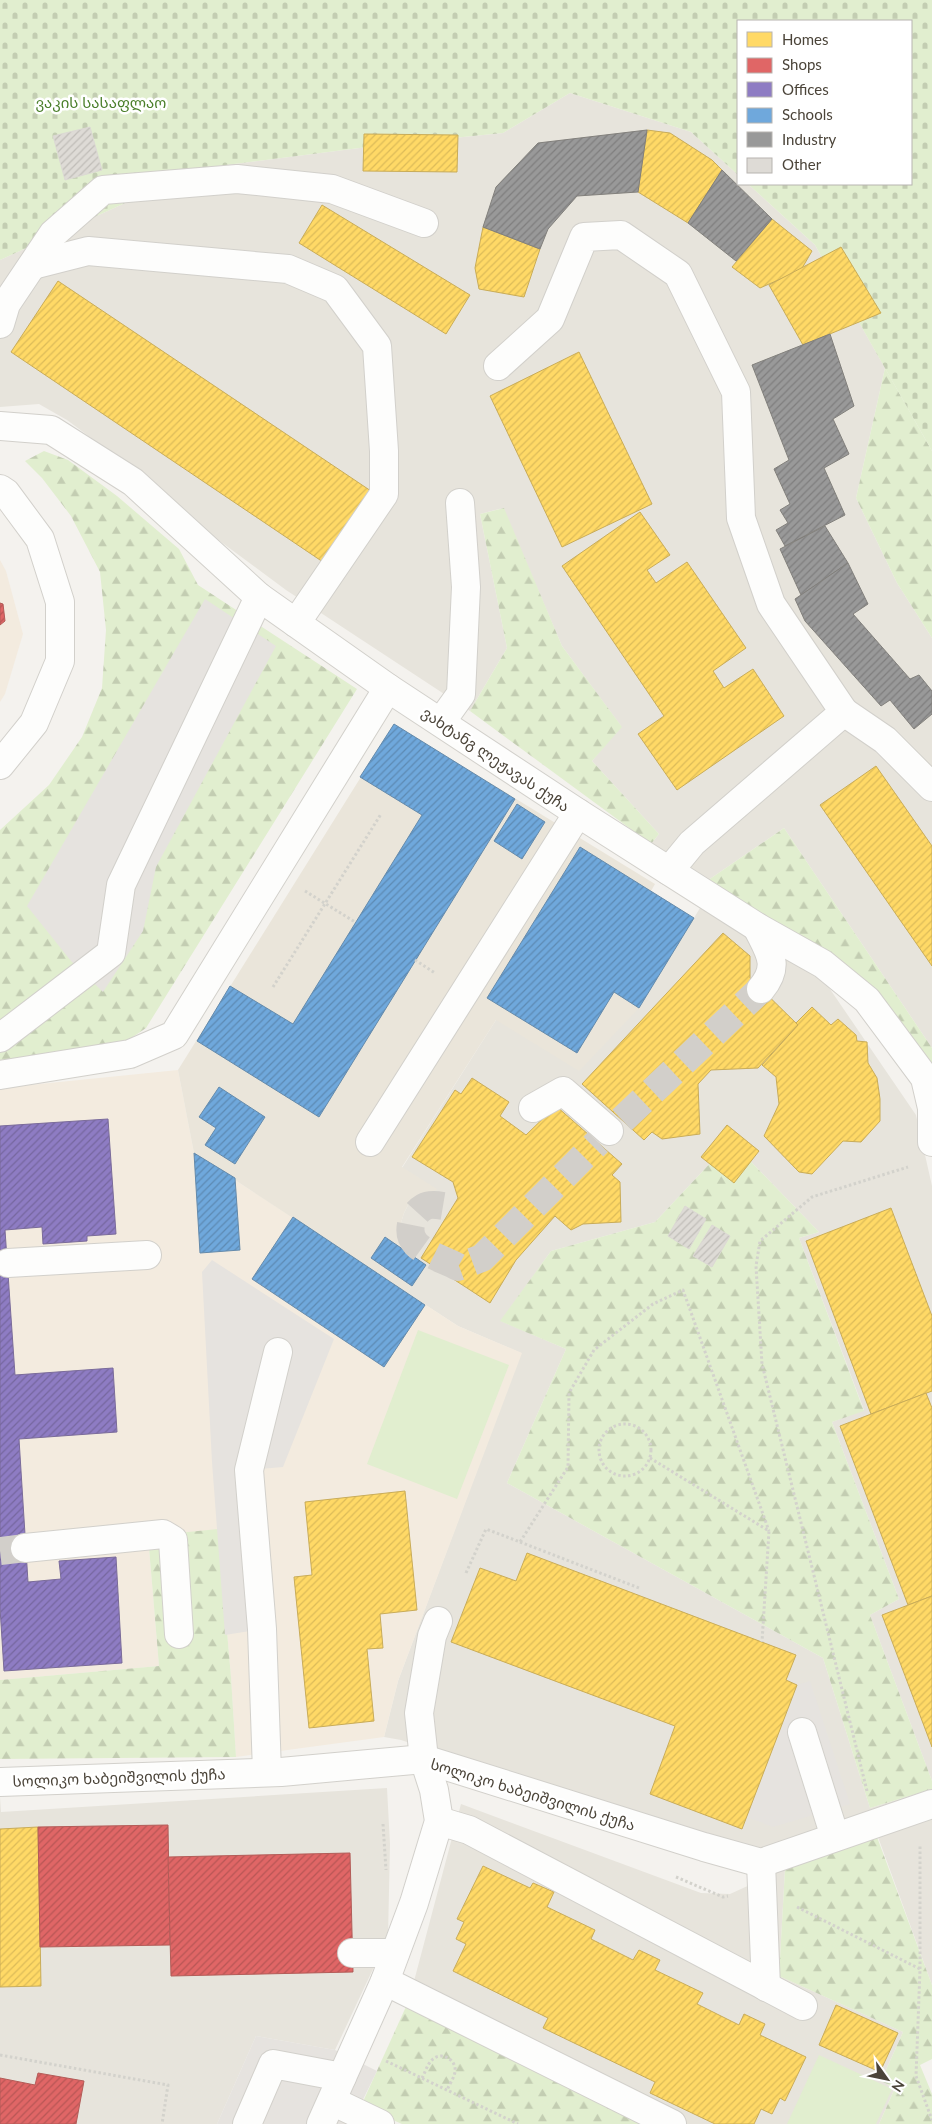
<svg xmlns="http://www.w3.org/2000/svg" width="932" height="2124" viewBox="0 0 932 2124" font-family="Lato,'Noto Sans Georgian',sans-serif">
	<defs>
		<pattern id="forest-firs" width="22" height="20" patternUnits="userSpaceOnUse" patternTransform="scale(1.25)"><rect width="22" height="20" fill="#e1eecf"/><path d="M5 1l3.5 6h-7zM16 11l3.5 6h-7z" fill="#c3cdb2"/></pattern>
		<pattern id="cemetery-stones" width="16" height="16" patternUnits="userSpaceOnUse" patternTransform="scale(1.25)"><rect width="16" height="16" fill="#e1eecf"/><path d="M2 7V4a2 2 0 0 1 4 0v3zM10 15v-3a2 2 0 0 1 4 0v3z" fill="#c3cdb2"/></pattern>
		<pattern id="homes-hatch" width="6" height="6" patternUnits="userSpaceOnUse" patternTransform="scale(1.25)"><rect width="6" height="6" fill="#ffd966"/><path d="M-1 1l2-2M0 6l6-6M5 7l2-2" fill="none" stroke="#dcbb59"/></pattern>
		<pattern id="shops-hatch" width="6" height="6" patternUnits="userSpaceOnUse" patternTransform="scale(1.25)"><rect width="6" height="6" fill="#e06666"/><path d="M-1 1l2-2M0 6l6-6M5 7l2-2" fill="none" stroke="#b85655"/></pattern>
		<pattern id="offices-hatch" width="6" height="6" patternUnits="userSpaceOnUse" patternTransform="scale(1.25)"><rect width="6" height="6" fill="#8e7cc3"/><path d="M-1 1l2-2M0 6l6-6M5 7l2-2" fill="none" stroke="#76679f"/></pattern>
		<pattern id="schools-hatch" width="6" height="6" patternUnits="userSpaceOnUse" patternTransform="scale(1.25)"><rect width="6" height="6" fill="#6fa8dc"/><path d="M-1 1l2-2M0 6l6-6M5 7l2-2" fill="none" stroke="#5d8ab3"/></pattern>
		<pattern id="industry-hatch" width="6" height="6" patternUnits="userSpaceOnUse" patternTransform="scale(1.25)"><rect width="6" height="6" fill="#999"/><path d="M-1 1l2-2M0 6l6-6M5 7l2-2" fill="none" stroke="#7f7e7e"/></pattern>
		<pattern id="building-hatch" width="6" height="6" patternUnits="userSpaceOnUse" patternTransform="scale(1.25)"><rect width="6" height="6" fill="#dedbd6"/><path d="M-1 1l2-2M0 6l6-6M5 7l2-2" fill="none" stroke="#c0bdb8"/></pattern>
	</defs>
	<rect width="100%" height="100%" fill="#f4f2ee"/>
	<g fill="#e7e4dc">
		<polygon points="570,93 691,132 738,175 738,184 748,184 815,245 885,368 856,498 897,583 932,638 932,1048 784,828 704,883 651,844 659,834 592,761 621,726 562,646 503,508 480,514 507,648 470,711 286,590 213,536 114,455 67,420 39,404 0,407 0,260 202,168 383,145 503,133"/>
		<polygon points="700,908 819,973 916,1115 932,1186 932,1781 870,1615 899,1599 832,1422 864,1410 799,1238 819,1232 731,1141 655,1222 551,1251 501,1321 566,1349 507,1483 823,1658 870,1808 932,1789 932,1796 760,1855 708,1841 401,1740 384,1737 398,1681 521,1353 458,1326 407,1293 426,1265 405,1249 401,1243 400,1226 404,1213 410,1201 422,1193 433,1193 402,1168 496,1020 639,1008"/>
		<polygon points="387,1788 390,1844 388,1937 335,2050 256,2036 217,2124 0,2124 0,1797 1,1812"/>
		<polygon points="461,1804 701,1893 730,1894 785,1869 779,1976 903,2032 881,2081 895,2088 879,2124 664,2124 409,2000"/>
		<polygon points="932,1818 932,1985 878,1837"/>
	</g>
	<g fill="#f3ebdf">
		<polygon points="0,560 6,571 23,634 5,694 0,702"/>
		<polygon points="178,1070 194,1153 458,1326 522,1353 398,1681 384,1737 236,1757 231,1677 218,1530 148,1536 159,1666 0,1680 0,1088"/>
	</g>
	<polygon fill="#eae5da" points="394,724 655,884 651,891 694,918 639,1008 579,1071 496,1020 402,1167 437,1189 433,1193 422,1193 410,1201 404,1213 400,1226 401,1243 405,1249 426,1265 407,1293 194,1153 178,1070"/>
	<g fill="#e1eecf">
		<polygon points="418,1330 509,1365 457,1499 367,1464"/>
		<polygon points="819,2055 892,2089 876,2124 787,2124"/>
	</g>
	<g fill="url(#forest-firs)">
		<polygon points="885,368 932,451 932,638 897,583 856,498"/>
		<polygon points="44,451 68,460 117,496 179,549 198,585 357,689 146,1028 118,1047 0,1064 0,830 49,785 82,737 102,688 106,630 100,572 71,516 42,478 25,461"/>
		<polygon points="504,508 562,646 622,727 592,761 659,834 651,844 470,711 507,648 480,514"/>
		<polygon points="784,828 932,1048 932,1121 929,1106 834,967 704,883"/>
		<polygon points="731,1141 819,1232 799,1238 864,1411 832,1422 899,1599 870,1615 932,1781 932,1789 870,1808 823,1658 507,1483 566,1349 500,1321 551,1251 655,1222"/>
		<polygon points="218,1529 231,1677 236,1757 0,1759 0,1680 159,1666 148,1536"/>
		<polygon points="877,1837 932,1985 932,2059 920,2065 932,2094 932,2124 879,2124 895,2088 881,2081 903,2032 779,1976 785,1869"/>
		<polygon points="409,2000 664,2124 402,2124 361,2106"/>
	</g>
	<polygon fill="url(#cemetery-stones)" points="0,0 932,0 932,451 815,245 748,184 911,184 911,21 738,21 738,175 691,132 570,93 503,133 383,145 202,168 0,260"/>
	<g fill="#e6e3df">
		<polygon points="205,599 276,646 156,867 143,931 103,992 71,961 27,906"/>
		<polygon points="212,1260 334,1339 283,1467 249,1470 262,1629 225,1635 212,1462 202,1272"/>
		<polygon points="810,1681 850,1804 773,1827 747,1817 797,1685"/>
		<polygon points="256,2036 335,2050 377,2071 351,2124 217,2124"/>
	</g>
	<g fill="url(#homes-hatch)" stroke="#c9ac58">
		<polygon points="647,130 670,133 712,160 722,170 688,223 638,192"/>
		<polygon points="364,134 458,135 457,172 363,171"/>
		<polygon points="322,205 470,295 446,334 299,243"/>
		<polygon points="772,219 812,251 801,270 760,288 732,267"/>
		<polygon points="483,227 540,249 524,297 479,289 475,268"/>
		<polygon points="841,247 881,313 803,345 769,285"/>
		<polygon points="58,281 371,491 323,562 11,352"/>
		<polygon points="579,352 652,504 562,547 490,396"/>
		<polygon points="640,512 670,555 647,570 656,583 687,562 746,648 713,671 724,688 753,669 784,716 677,790 638,734 664,716 562,566"/>
		<polygon points="876,766 932,846 932,966 820,805"/>
		<polygon points="723,933 750,956 750,978 798,1025 758,1068 711,1070 698,1084 700,1134 662,1139 652,1132 644,1140 582,1084"/>
		<polygon points="812,1007 831,1025 838,1019 856,1035 857,1041 867,1042 868,1063 877,1078 880,1099 880,1121 861,1142 843,1141 812,1174 799,1172 764,1136 779,1104 776,1077 762,1065 798,1025 796,1023"/>
		<polygon points="472,1078 509,1102 500,1116 526,1135 556,1106 622,1164 612,1175 620,1182 621,1222 583,1224 571,1230 555,1216 516,1260 490,1303 421,1258 458,1198 453,1182 412,1157 455,1090 461,1094"/>
		<polygon points="727,1125 759,1151 734,1183 701,1157"/>
		<polygon points="891,1208 932,1316 932,1391 871,1414 806,1241"/>
		<polygon points="926,1393 932,1408 932,1596 908,1605 840,1426"/>
		<polygon points="405,1491 417,1610 380,1614 383,1648 367,1649 374,1721 309,1728 294,1577 312,1575 305,1502"/>
		<polygon points="527,1553 796,1655 786,1680 797,1685 742,1829 650,1794 675,1726 451,1642 480,1568 516,1581"/>
		<polygon points="932,1596 932,1747 882,1615"/>
		<polygon points="38,1827 41,1986 0,1987 0,1829"/>
		<polygon points="483,1866 530,1888 533,1883 554,1892 547,1907 595,1930 591,1939 633,1960 639,1950 660,1960 655,1970 703,1993 697,2004 739,2025 744,2014 765,2024 760,2035 806,2057 785,2101 780,2098 772,2114 761,2109 754,2124 715,2124 650,2093 655,2082 543,2028 548,2018 453,1971 466,1944 456,1939 464,1922 457,1919"/>
		<polygon points="836,2005 898,2033 880,2072 819,2045"/>
	</g>
	<g fill="url(#shops-hatch)" stroke="#b35c58">
		<polygon points="0,603 3,604 5,621 0,625"/>
		<polygon points="168,1825 170,1945 40,1947 38,1827"/>
		<polygon points="350,1853 353,1972 171,1976 168,1857"/>
		<polygon points="38,2073 84,2081 76,2124 0,2124 0,2078 35,2085"/>
	</g>
	<polygon fill="url(#offices-hatch)" stroke="#7a6b9a" points="108,1119 116,1234 87,1236 87,1241 43,1244 42,1227 5,1230 15,1375 113,1368 117,1432 19,1439 28,1582 61,1579 59,1561 116,1557 122,1663 4,1671 0,1608 0,1126"/>
	<g fill="url(#schools-hatch)" stroke="#648aab">
		<polygon points="394,724 515,799 319,1117 197,1041 230,986 293,1024 422,815 360,777"/>
		<polygon points="517,804 545,822 522,859 494,841"/>
		<polygon points="580,847 694,918 639,1008 614,992 577,1053 487,998"/>
		<polygon points="219,1087 265,1117 235,1164 205,1145 216,1128 199,1117"/>
		<polygon points="194,1153 235,1178 240,1250 200,1253"/>
		<polygon points="293,1217 425,1305 384,1367 252,1279"/>
		<polygon points="385,1237 426,1265 412,1286 371,1258"/>
	</g>
	<g fill="url(#industry-hatch)" stroke="#82807c">
		<polygon points="647,130 638,192 577,196 548,229 540,249 483,227 496,187 538,143"/>
		<polygon points="722,170 772,219 736,261 688,223"/>
		<polygon points="830,334 854,406 833,419 849,454 824,468 845,515 785,546 776,530 788,523 780,510 790,504 774,469 789,460 752,365"/>
		<polygon points="825,526 848,563 801,595 780,549"/>
		<polygon points="848,563 868,604 853,614 910,679 919,675 932,691 932,714 914,729 890,700 881,706 805,621 795,599"/>
	</g>
	<g fill="url(#building-hatch)" stroke="#dcd9d4">
		<polygon points="90,127 102,170 65,180 53,136"/>
		<polygon points="685,1206 706,1219 689,1249 668,1236"/>
		<polygon points="712,1225 730,1236 712,1267 693,1256"/>
	</g>
	<g fill="none" stroke-linecap="round" stroke-linejoin="round">
		<g stroke="#d2cfca" stroke-width="28" stroke-dasharray="28 14" stroke-linecap="butt">
			<polyline points="622,1120 761,989"/>
			<path d="M443,1206C437,1205 429,1204 424,1207C410,1215 406,1233 416,1244C427,1255 445,1260 458,1267L482,1258L598,1142"/>
			<polyline points="0,1551 25,1548"/>
		</g>
		<g stroke="#d2d0cb" stroke-width="30">
			<g id="minor">
				<polyline points="33,265 88,251 288,269 335,289 377,346 384,451 384,494 296,623"/>
				<polyline points="0,324 6,304 53,234 103,190 237,179 332,189 424,223"/>
				<polyline points="498,366 550,319 584,237 621,235 678,274 736,392 741,518 771,604 844,712 692,843 669,871"/>
				<polyline points="0,426 51,430 133,482 259,597 388,688 578,813 757,927 823,964 867,1000 925,1078 932,1108 932,1142"/>
				<polyline points="0,489 6,493 40,539 60,602 60,661 34,723 0,765"/>
				<polyline points="844,712 885,740 932,787"/>
				<polyline points="441,722 461,694 466,587 460,503"/>
				<path d="M757,927C769,952 781,965 761,989"/>
				<polyline points="0,1038 111,953 121,885 259,597"/>
				<polyline points="0,1075 130,1054 174,1035 388,688"/>
				<polyline points="533,1108 563,1091 609,1131"/>
				<polyline points="370,1142 578,813"/>
				<polyline points="8,1263 147,1255"/>
				<polyline points="25,1548 163,1534 173,1540 179,1634"/>
				<polyline points="802,1732 835,1837"/>
				<polyline points="267,1772 262,1629 249,1470 278,1352"/>
				<polyline points="0,1782 281,1772 424,1759 704,1847 761,1863 932,1804"/>
				<polyline points="439,1821 469,1830 803,2006"/>
				<polyline points="761,1863 766,1987"/>
				<polyline points="352,1953 395,1953"/>
				<polyline points="385,1981 672,2124"/>
				<polyline points="332,2101 380,2124"/>
				<polyline points="247,2124 273,2064 342,2077"/>
				<polyline points="321,2124 385,1981 414,1903 439,1821 434,1790 424,1759 419,1713 432,1636 438,1621"/>
			</g>
		</g>
		<g stroke="#d3d2cc" stroke-width="3" stroke-dasharray="2.5 2.5" stroke-linecap="butt">
			<polyline points="305,891 355,922"/>
			<polyline points="415,960 435,973"/>
			<polyline points="273,987 381,814"/>
			<circle cx="625" cy="1450" r="26"/>
			<polyline points="650,1458 769,1531 762,1642"/>
			<polyline points="520,1542 639,1588"/>
			<polyline points="466,1573 486,1529 520,1542 568,1467 569,1393 594,1350 653,1304 683,1290 769,1531"/>
			<polyline points="867,1791 762,1364 756,1266 760,1241 812,1197 908,1167"/>
			<polyline points="383,1824 386,1870"/>
			<polyline points="676,1877 723,1897 728,1896"/>
			<polyline points="797,1907 920,1969 916,2076 932,2120"/>
			<polyline points="920,1969 920,1846"/>
			<polyline points="0,2055 168,2085 162,2124"/>
			<polyline points="386,2061 518,2124"/>
			<path d="M422,2078C425,2073 427,2065 431,2061C440,2050 457,2059 455,2072C454,2078 449,2085 447,2090"/>
		</g>
		<use href="#minor" stroke="#fdfdfc" stroke-width="28"/>
	</g>
	<g text-anchor="middle" dominant-baseline="central" stroke-width="5" stroke-linejoin="round" paint-order="stroke">
		<g font-size="15" fill="#4a7f2a" stroke="#fff">
			<text x="101" y="102">ვაკის სასაფლაო</text>
		</g>
		<g font-size="15" fill="#4b4439" stroke="#fff">
			<text transform="translate(496 759) rotate(34)">ვახტანგ ლეჟავას ქუჩა</text>
			<text transform="translate(119 1777) rotate(-2)">სოლიკო ხაბეიშვილის ქუჩა</text>
			<text transform="translate(533 1794) rotate(17)">სოლიკო ხაბეიშვილის ქუჩა</text>
		</g>
	</g>
	<rect x="737" y="20" width="175" height="165" fill="#ffffff" stroke="#b7b4b0"/>
	<rect x="747" y="32" width="25" height="15" fill="#ffd966" stroke="#b7b4b0"/>
	<text x="782" y="45" font-size="15" fill="#4b4439">Homes</text>
	<rect x="747" y="58" width="25" height="15" fill="#e06666" stroke="#b7b4b0"/>
	<text x="782" y="70" font-size="15" fill="#4b4439">Shops</text>
	<rect x="747" y="82" width="25" height="15" fill="#8e7cc3" stroke="#b7b4b0"/>
	<text x="782" y="95" font-size="15" fill="#4b4439">Offices</text>
	<rect x="747" y="108" width="25" height="15" fill="#6fa8dc" stroke="#b7b4b0"/>
	<text x="782" y="120" font-size="15" fill="#4b4439">Schools</text>
	<rect x="747" y="132" width="25" height="15" fill="#999999" stroke="#b7b4b0"/>
	<text x="782" y="145" font-size="15" fill="#4b4439">Industry</text>
	<rect x="747" y="158" width="25" height="15" fill="#dedbd6" stroke="#b7b4b0"/>
	<text x="782" y="170" font-size="15" fill="#4b4439">Other</text>
	<g transform="translate(887 2079) rotate(123)" stroke="#ffffff" stroke-width="4" paint-order="stroke">
	<path d="M0-4L9 19L0 12L-9 19Z" fill="#4b4439"/>
	<text y="-8" font-size="14" font-weight="bold" text-anchor="middle" fill="#4b4439">N</text>
	</g>
</svg>
